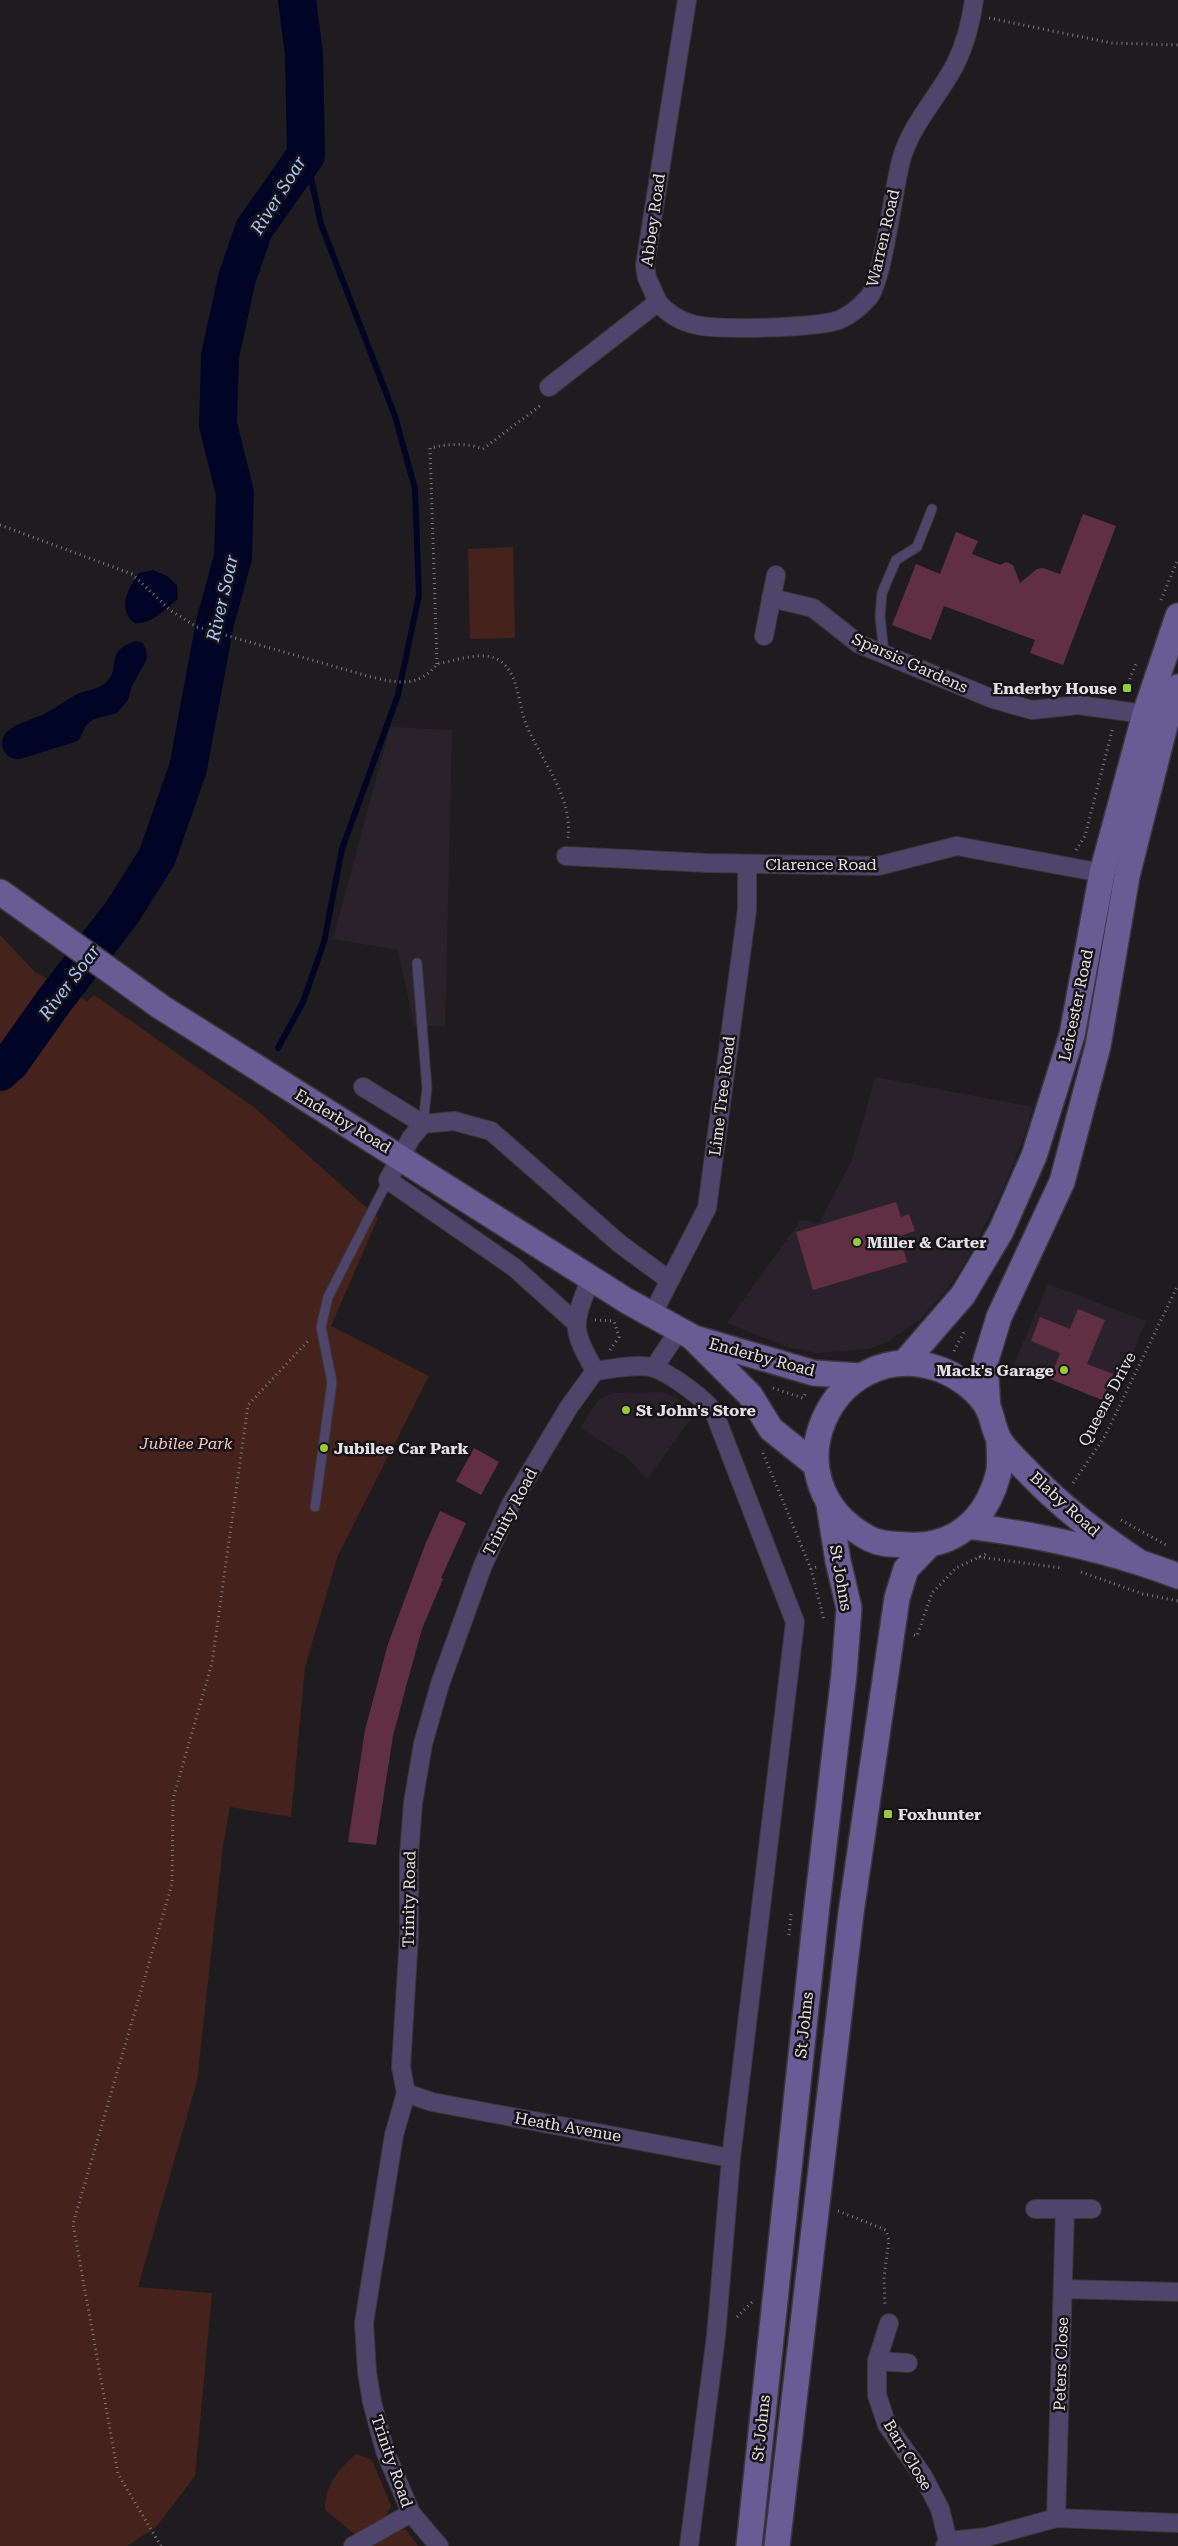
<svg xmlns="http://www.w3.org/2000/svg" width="1178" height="2546" viewBox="0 0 1178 2546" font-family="'Roboto Serif',serif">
	<rect width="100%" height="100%" fill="#1f1c1f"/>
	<g fill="#2a222a">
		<polygon points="390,727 452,730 445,1027 414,1025 398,950 333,939"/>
		<polygon points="875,1077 1033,1107 1027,1129 1000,1196 962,1268 944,1293 919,1320 887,1342 868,1349 818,1353 787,1347 727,1323 801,1220 819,1223 852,1160"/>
		<polygon points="1048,1284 1146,1321 1112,1404 1014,1364"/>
		<polygon points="661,1392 671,1395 697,1410 647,1479 626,1457 580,1428 599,1399 613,1393"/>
	</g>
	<g fill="#46221c">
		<polygon points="513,547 515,638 470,639 468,549"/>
		<polygon points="0,935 35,972 87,1001 94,995 255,1108 378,1218 331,1326 429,1376 338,1555 305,1667 291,1817 230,1807 223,1846 197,2081 138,2287 212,2293 195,2476 156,2527 127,2546 0,2546"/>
		<path d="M356,2454L372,2460L391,2506L385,2518L356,2535L325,2510C324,2486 339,2469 356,2454Z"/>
		<polygon points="399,2529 406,2530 418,2546 365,2546"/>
	</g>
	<g fill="#000525">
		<path d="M153,570L167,576L177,585L178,599C165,609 152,625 134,623C117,607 128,589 139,573Z"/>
		<path d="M136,641L143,643L146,650L147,659L132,686L128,700L117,713L94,719L86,725L79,740L72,743L20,759C13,759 8,758 4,751C0,744 2,736 8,731C19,722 34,719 46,713C58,707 68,698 80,693C88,690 98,689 105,683C122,671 103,650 136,641Z"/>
	</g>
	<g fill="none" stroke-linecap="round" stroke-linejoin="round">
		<polyline stroke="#000525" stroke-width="6" points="278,1048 303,1002 324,942 342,849 398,695 419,595 415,489 395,416 321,224 306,155"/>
		<polyline stroke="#000525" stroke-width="38" points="0,1072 10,1063 54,1001 123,911 157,857 188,768 215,623 233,557 235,493 218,425 220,356 237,278 254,229 306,155 304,54 297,0"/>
	</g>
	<g fill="#603042">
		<polygon points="1083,514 1116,526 1063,665 1030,653 1035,640 944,606 931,640 892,625 916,564 940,574 956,532 978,541 972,554 1000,565 1006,562 1013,565 1020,583 1037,569 1043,568 1060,574"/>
		<polygon points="896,1202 901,1217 909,1214 915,1231 900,1236 907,1262 813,1290 796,1232"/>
		<polygon points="1078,1309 1105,1320 1087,1364 1113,1374 1102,1400 1050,1379 1060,1353 1031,1341 1040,1317 1070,1329"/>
		<polygon points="474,1448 499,1462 481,1495 456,1481"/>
		<polygon points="440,1511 466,1523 441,1578 443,1579 422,1629 407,1683 393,1736 376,1845 348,1842 365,1730 388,1644 425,1545"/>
	</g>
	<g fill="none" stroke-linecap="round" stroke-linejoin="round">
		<g stroke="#3a373a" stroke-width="11">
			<g id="lane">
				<polyline points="884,654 880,616 882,593 896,560 917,547 932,509"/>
				<polyline points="417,963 427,1088 423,1124"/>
				<polyline points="315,1507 332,1382 321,1327 328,1297 388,1180"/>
			</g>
		</g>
		<g stroke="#3a373a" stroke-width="20">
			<g id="street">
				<path d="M658,302C667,313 678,320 692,324C715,331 816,328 839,320C851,315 861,306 869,297C884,277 893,187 902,157C913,122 938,97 955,65C965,45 971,22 974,0"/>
				<polyline points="549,387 658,302 647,278 645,265 687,0"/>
				<polyline points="771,598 813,608 859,644 993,699 1032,710 1078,705 1145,714"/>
				<polyline points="764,636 776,575"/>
				<polyline points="566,856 708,863 878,866 957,846 1102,873"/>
				<polyline points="363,1087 423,1124 454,1121 491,1131 620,1244 669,1280"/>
				<polyline points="423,1124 411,1138 388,1180 515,1268 575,1322"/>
				<path d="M590,1279C573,1326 570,1326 595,1371"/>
				<polyline points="652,1315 707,1208 747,910 747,864"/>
				<polyline points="654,1368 679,1330"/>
				<path d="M595,1371C611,1369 639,1363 654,1368C671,1374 704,1398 714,1412L795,1622L731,2158L716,2336L689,2546"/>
				<polyline points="406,2093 432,2102 731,2158"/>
				<polyline points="1035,2209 1092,2209"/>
				<polyline points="1063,2289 1178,2292"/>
				<polyline points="889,2323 877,2361 877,2395 887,2425 923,2476 940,2509 948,2541 945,2546"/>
				<polyline points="877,2361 908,2363"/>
				<polyline points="1056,2518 1065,2209"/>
				<polyline points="948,2541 987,2537 1056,2518 1178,2523"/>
				<polyline points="353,2546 411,2513"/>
				<polyline points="439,2546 411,2513 385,2451 372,2402 367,2372 364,2323 394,2135 406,2093 401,2067 409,1936 409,1855 413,1803 423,1744 440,1684 483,1565 511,1504 569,1407 595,1371"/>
			</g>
		</g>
		<g stroke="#3a373a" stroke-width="28">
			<g id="secondary">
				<polyline points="0,892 161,1007 627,1301 694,1338 814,1373 861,1376"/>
				<polyline points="695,1340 750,1395 771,1429 816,1465"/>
				<polyline points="904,1363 963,1295 1001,1231 1034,1156 1072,1035 1102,873 1145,714 1178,616"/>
				<polyline points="988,1409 985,1363 999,1317 1062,1182 1098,1046 1127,876 1167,717 1178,687"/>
				<path d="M999,1440C999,1451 1001,1465 998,1475C986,1520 954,1548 907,1545C894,1544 882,1545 870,1539C762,1482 833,1335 936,1368C956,1374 980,1392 989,1410C993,1420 994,1430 999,1439C1006,1452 1022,1465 1032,1476C1064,1509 1098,1535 1136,1560"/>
				<path d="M968,1526C1040,1535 1110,1550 1178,1576"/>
				<polyline points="749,2546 816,1914 844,1674 849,1608 838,1561 829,1505"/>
				<polyline points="777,2546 851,1913 897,1598 906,1569 928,1546"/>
			</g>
		</g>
		<g stroke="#7d7a7d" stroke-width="3" stroke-dasharray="1 4" stroke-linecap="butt">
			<polyline points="989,18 1111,43 1178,45"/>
			<path d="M0,525L132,574L170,610L197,627L371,677C397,683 419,688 437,664C454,661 481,651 497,659C519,670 518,705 526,724C541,761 573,796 568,838"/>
			<polyline points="1161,600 1178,559"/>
			<path d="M437,664L430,448C449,444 465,442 483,449L541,405"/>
			<polyline points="1124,693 1136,664"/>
			<polyline points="1076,850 1085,836 1113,727"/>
			<polyline points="595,1320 614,1321"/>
			<polyline points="610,1350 619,1337 614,1321"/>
			<polyline points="954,1351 965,1330"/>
			<polyline points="773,1388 803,1398 805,1394"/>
			<polyline points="763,1453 811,1569"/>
			<polyline points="1073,1483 1105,1436 1178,1285"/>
			<polyline points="1121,1520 1166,1545"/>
			<polyline points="979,1557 1062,1568"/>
			<polyline points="816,1567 811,1569 824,1620"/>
			<polyline points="1081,1572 1143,1594 1178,1601"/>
			<polyline points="914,1635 917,1636 932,1593 956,1568 988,1553"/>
			<polyline points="789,1935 791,1914"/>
			<polyline points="838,2211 886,2230 889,2240 884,2277 885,2306"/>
			<polyline points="737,2317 752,2302"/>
			<polyline points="161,2546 118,2474 73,2224 172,1884 173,1799 212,1663 248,1405 308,1341"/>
		</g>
		<use href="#lane" stroke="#4d466a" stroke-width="9"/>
		<use href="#street" stroke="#4d466a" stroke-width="18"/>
		<use href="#secondary" stroke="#685c95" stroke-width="25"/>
	</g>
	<g fill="#98cb37" stroke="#161316" stroke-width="2">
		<rect x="1122" y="683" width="10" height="10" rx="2.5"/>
		<circle cx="857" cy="1242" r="5"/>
		<circle cx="1064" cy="1370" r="5"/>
		<circle cx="626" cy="1410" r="5"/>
		<circle cx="324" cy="1448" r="5"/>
		<rect x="883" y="1809" width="10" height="10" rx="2.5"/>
	</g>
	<g text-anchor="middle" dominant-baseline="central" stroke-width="5" stroke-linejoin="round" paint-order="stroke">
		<g font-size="16" fill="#e3e0e3" stroke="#161316">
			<text transform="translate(653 220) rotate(-82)">Abbey Road</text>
			<text transform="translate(883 238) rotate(-77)">Warren Road</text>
			<text transform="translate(910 663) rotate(24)">Sparsis Gardens</text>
			<text x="821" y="864">Clarence Road</text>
			<text transform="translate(1076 1005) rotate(-78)">Leicester Road</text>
			<text transform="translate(722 1096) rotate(-83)">Lime Tree Road</text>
			<text transform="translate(343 1121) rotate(31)">Enderby Road</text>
			<text transform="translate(762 1357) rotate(15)">Enderby Road</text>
			<text transform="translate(1107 1399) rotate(-62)">Queens Drive</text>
			<text transform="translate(1065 1504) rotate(42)">Blaby Road</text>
			<text transform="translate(510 1512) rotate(-62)">Trinity Road</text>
			<text transform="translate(841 1578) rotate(80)">St Johns</text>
			<text transform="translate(409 1899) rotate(-89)">Trinity Road</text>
			<text transform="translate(804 2025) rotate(-84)">St Johns</text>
			<text transform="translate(568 2127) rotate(10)">Heath Avenue</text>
			<text transform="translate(1061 2364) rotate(-88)">Peters Close</text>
			<text transform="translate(761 2428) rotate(-84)">St Johns</text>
			<text transform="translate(908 2455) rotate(59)">Barr Close</text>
			<text transform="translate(392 2461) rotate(71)">Trinity Road</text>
		</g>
		<g font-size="16" font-weight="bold" fill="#e3e0e3" stroke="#161316" text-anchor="start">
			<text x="1117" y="688" text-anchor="end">Enderby House</text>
			<text x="867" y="1242">Miller &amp; Carter</text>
			<text x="1054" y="1370" text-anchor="end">Mack's Garage</text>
			<text x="636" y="1410">St John's Store</text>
			<text x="334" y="1448">Jubilee Car Park</text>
			<text x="898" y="1814">Foxhunter</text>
		</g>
		<g font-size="16" font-style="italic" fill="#f9c5bb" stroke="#161316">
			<text x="186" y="1443">Jubilee Park</text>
		</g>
		<g font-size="18" font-style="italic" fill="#a7c7fc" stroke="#161316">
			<text transform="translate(278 195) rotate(-58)">River Soar</text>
			<text transform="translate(222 598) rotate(-77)">River Soar</text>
			<text transform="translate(69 982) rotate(-53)">River Soar</text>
		</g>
	</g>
</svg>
